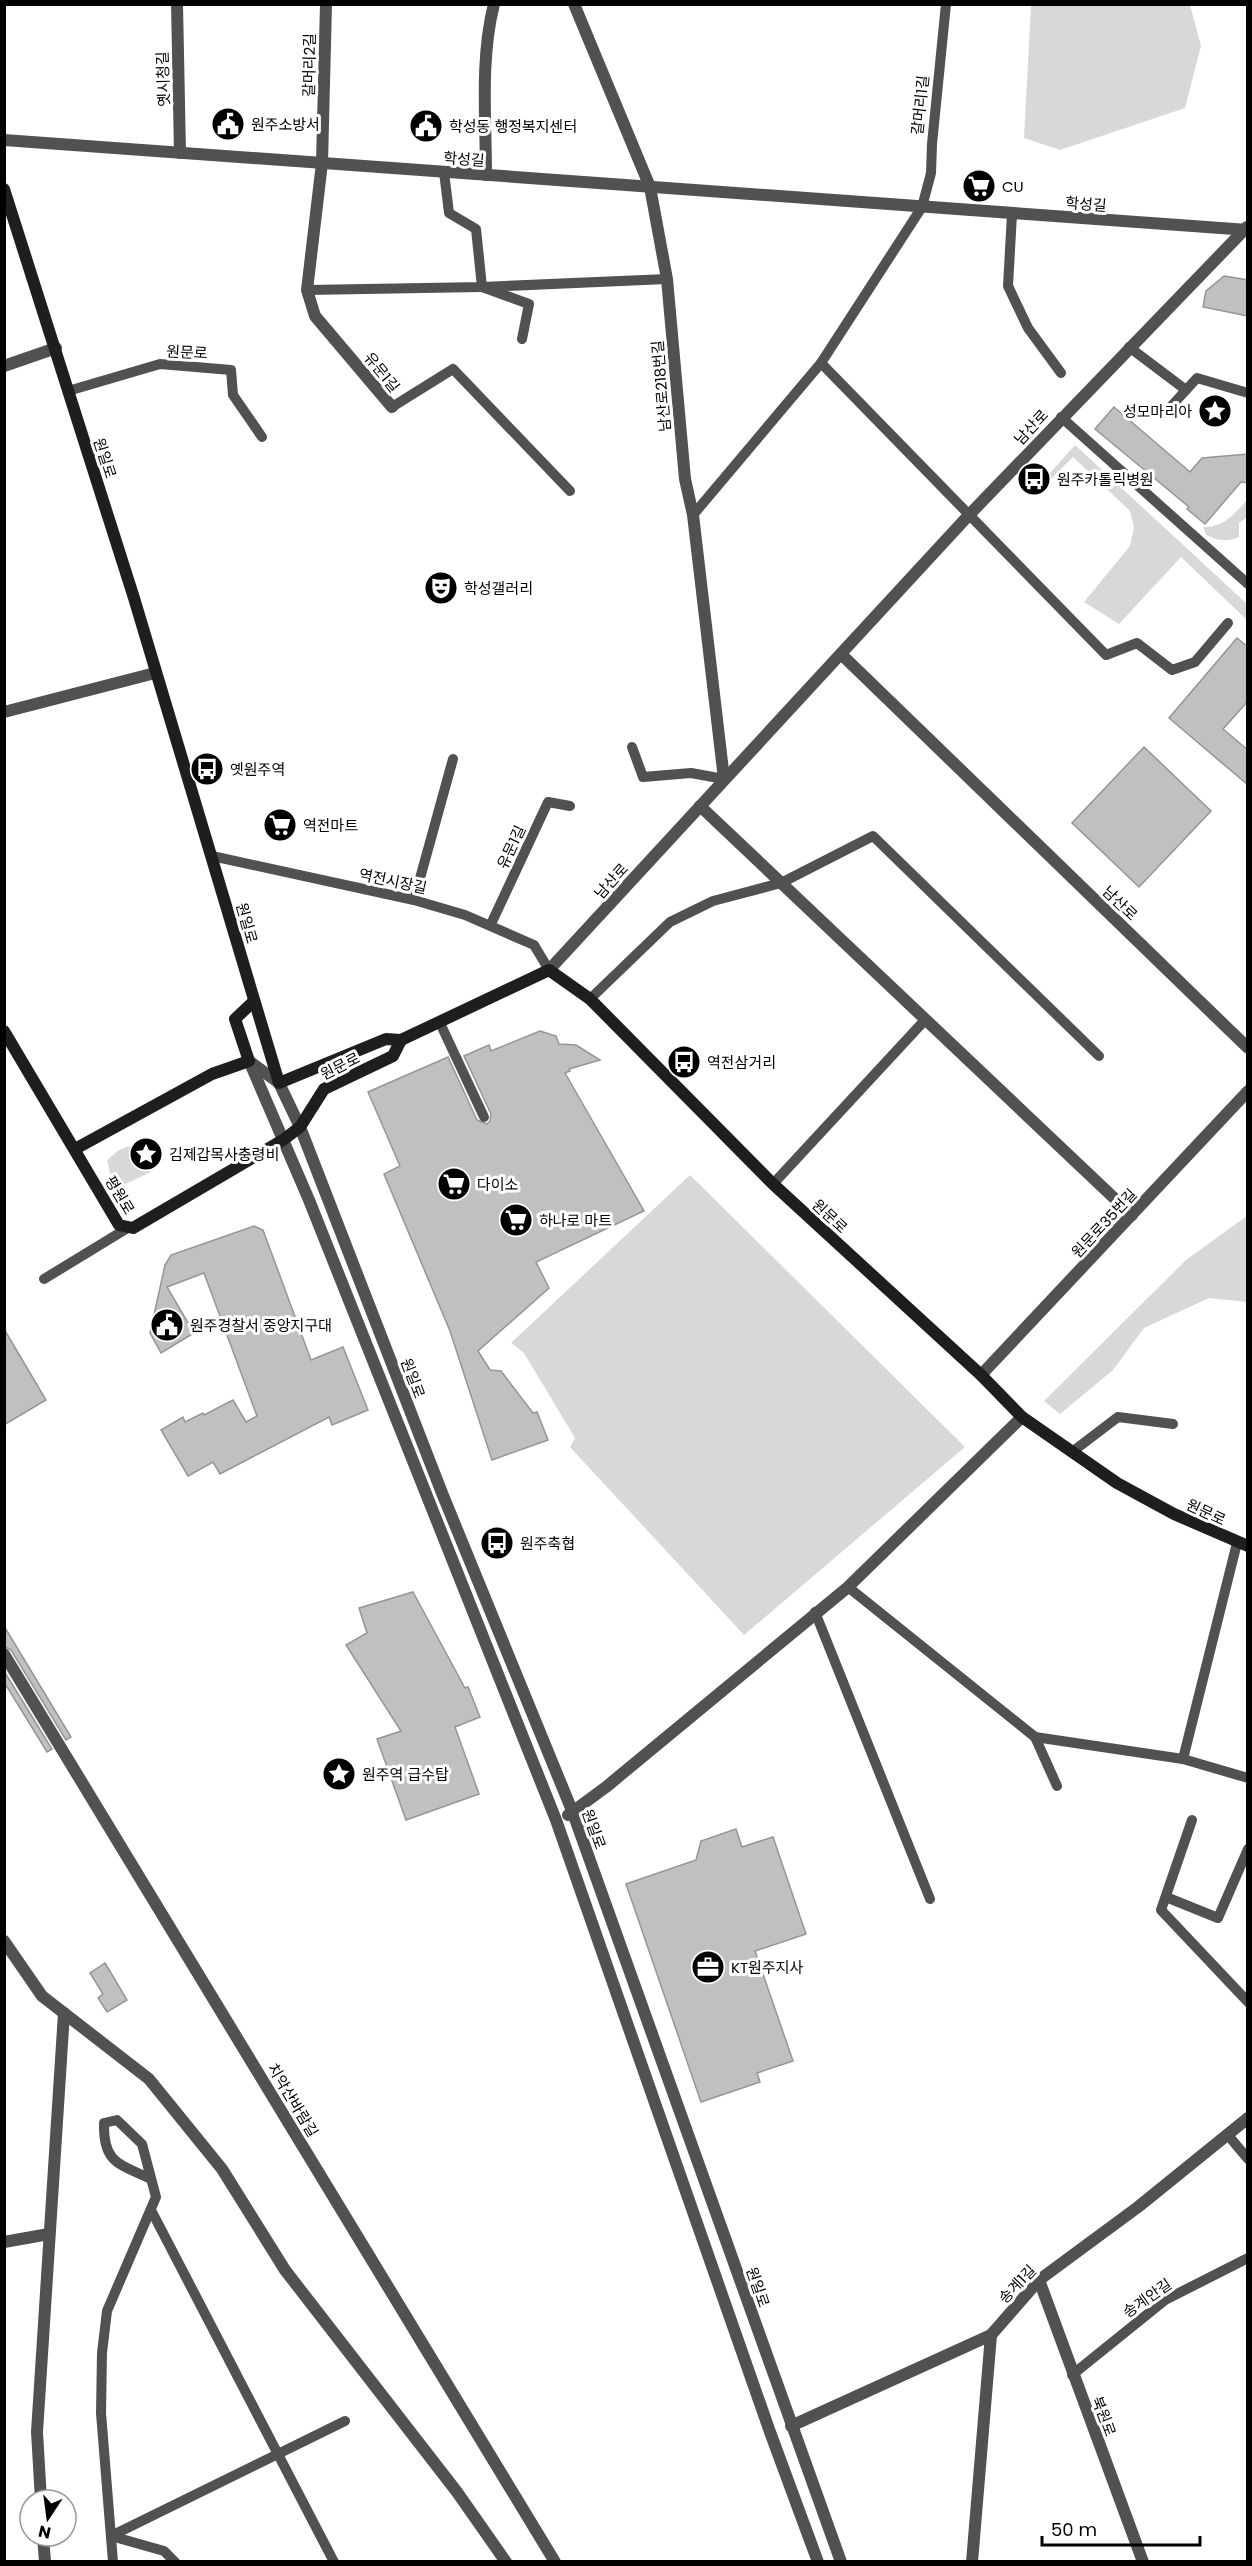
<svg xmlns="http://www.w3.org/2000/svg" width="1252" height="2566" viewBox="0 0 1252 2566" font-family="Poppins,'Noto Sans KR',sans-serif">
	<rect width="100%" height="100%" fill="#fff"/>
	<g fill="#d8d8d8">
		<polygon points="1023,5 1190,5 1201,46 1185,108 1060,150 1024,138 1031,6"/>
		<polygon points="1075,445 1247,604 1247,620 1181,557 1119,624 1084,602 1130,546 1134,527 1130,511 1073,457 1047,483 1044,480"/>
		<path d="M1247,500V517L1239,523V537C1227,542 1218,541 1206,535L1203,527C1225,527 1233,515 1247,500Z"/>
		<polygon points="133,1145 151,1172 121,1186 112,1181 107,1160 119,1150"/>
		<polygon points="690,1175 965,1447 744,1635 570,1447 575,1438 524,1353 511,1343"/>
		<polygon points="1247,1216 1247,1302 1209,1298 1144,1328 1113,1370 1060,1414 1044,1401 1186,1260"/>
	</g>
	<g fill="#c0c0c0" stroke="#959595" stroke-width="1.5">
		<polygon points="1224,276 1248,280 1248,316 1203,307 1206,291"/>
		<polygon points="1114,407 1190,472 1202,458 1248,454 1248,483 1241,482 1205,524 1187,509 1189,507 1095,429"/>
		<polygon points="1237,638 1248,647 1248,701 1223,729 1248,750 1248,785 1169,718"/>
		<polygon points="1144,747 1211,811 1139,887 1072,823"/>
		<polygon points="540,1031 556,1036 559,1044 576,1045 600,1060 569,1069 570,1071 565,1073 644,1211 536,1262 549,1288 478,1351 490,1370 501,1371 533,1413 537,1412 548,1440 492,1460 450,1331 384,1174 400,1166 368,1092 448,1057 477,1120 487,1124 490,1121 491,1114 464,1056 489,1045 491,1051"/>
		<polygon points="254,1226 263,1230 311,1360 343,1347 368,1410 332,1425 329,1417 220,1474 213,1462 188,1476 161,1430 183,1417 185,1422 203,1413 204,1415 233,1400 246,1422 257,1416 204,1273 167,1287 194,1333 161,1353 150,1333 165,1265 171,1255"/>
		<polygon points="4,1329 46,1400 4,1425"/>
		<polygon points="413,1592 465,1688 468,1687 480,1717 455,1727 479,1794 406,1820 377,1739 401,1731 346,1645 367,1633 359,1608"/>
		<polygon points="4,1626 71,1737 66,1740 11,1650 4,1646"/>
		<polygon points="4,1671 52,1749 47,1752 4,1682"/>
		<polygon points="736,1829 742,1847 773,1837 806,1934 755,1951 793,2061 757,2073 760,2082 701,2102 626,1884 696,1860 701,1841"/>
		<polygon points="105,1963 127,2000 107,2012 98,1998 103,1994 90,1973"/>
	</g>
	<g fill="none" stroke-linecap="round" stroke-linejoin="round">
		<g stroke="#515151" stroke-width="10">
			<polyline points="444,172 449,213 476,229 482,287 529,304 522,339"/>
			<polyline points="1012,214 1008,286 1028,328 1061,373"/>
			<polyline points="307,290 482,287 667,279"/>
			<polyline points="1129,347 1186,390"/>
			<polyline points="821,363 1106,655 1137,643 1172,670 1195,662 1228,623"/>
			<polyline points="68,391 160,364 231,370 233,395 262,437"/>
			<polyline points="392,407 453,369 570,491"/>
			<polyline points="1165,413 1197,378 1248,393"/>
			<polyline points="1061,417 1248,584"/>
			<polyline points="693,515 821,363 922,207 931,173 932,144 946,4"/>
			<polyline points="632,747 643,777 691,773 724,779"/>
			<polyline points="212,856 414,900 465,915 534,945 549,970"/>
			<polyline points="414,900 453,759"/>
			<polyline points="491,924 548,802 570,806"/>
			<polyline points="590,999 670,922 713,901 781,883 873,836 1099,1056"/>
			<polyline points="440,1023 484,1117"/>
			<polyline points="773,1184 925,1020"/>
			<polyline points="44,1279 126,1229"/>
			<polyline points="1072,1452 1118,1417 1173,1424"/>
			<polyline points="848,1587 1035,1737 1057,1786"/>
			<polyline points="815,1612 930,1899"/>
			<polyline points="1035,1737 1183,1759 1248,1778"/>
			<polyline points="1183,1759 1237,1543"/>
			<polyline points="1192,1820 1161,1910 1248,2002"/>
			<polyline points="1166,1897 1218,1918 1248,1849"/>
			<polyline points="1227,2134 1248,2159"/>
			<polyline points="151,2210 334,2562"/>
			<polyline points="1072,2375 1165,2300 1248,2258"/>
			<polyline points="111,2536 345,2421"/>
			<polyline points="111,2536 164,2551 175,2562"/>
			<path d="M113,2562L101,2413L102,2353L107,2311L156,2197L142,2144L117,2120L104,2123C103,2163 119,2164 151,2179"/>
		</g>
		<polyline stroke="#515151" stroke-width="12" points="4,1654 555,2562"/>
		<g stroke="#515151" stroke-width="12">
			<polyline points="177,4 180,153"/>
			<polyline points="326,4 322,163 307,290 315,316 392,407"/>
			<polyline points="574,4 650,187 667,279 685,479 693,515 724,779"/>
			<path d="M486,175C486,119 480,59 494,4"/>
			<polyline points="4,366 56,348"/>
			<polyline points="841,654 1248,1048"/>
			<polyline points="4,712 155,673"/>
			<polyline points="700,806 1132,1215"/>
			<polyline points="981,1375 1248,1091"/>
			<polyline points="4,1941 42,1996 149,2079 222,2169 285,2270 457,2492 506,2562"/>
			<polyline points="4,2242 49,2234"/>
			<polyline points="1039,2280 1143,2562"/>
			<polyline points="791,2426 991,2335"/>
			<polyline points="41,2500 37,2432 64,2013"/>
			<polyline points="43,2536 45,2562"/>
			<polyline points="972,2562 991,2335 1039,2280 1138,2207 1248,2118"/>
		</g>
		<g stroke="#515151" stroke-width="12">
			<polyline points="4,140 1248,230"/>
			<polyline points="549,970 968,516 1247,227"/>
			<polyline points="249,1061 279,1083 300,1127 442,1493 573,1813 841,2562"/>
			<polyline points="250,1063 309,1200 556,1820 770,2432 818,2562"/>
			<polyline points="568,1815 606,1787 848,1587 1022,1417"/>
		</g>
		<g stroke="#1e1e1e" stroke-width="12">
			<polyline points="4,189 134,598 279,1083 386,1039 401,1040 549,970 590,999 773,1184 981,1375 1022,1417 1117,1483 1174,1514 1248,1546"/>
			<polyline points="4,1031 119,1225 133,1228 283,1140 300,1127 324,1089 393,1056 401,1040"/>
			<polyline points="75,1149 212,1074 249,1061 235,1019 254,1001"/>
		</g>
	</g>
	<defs>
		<g id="civic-disc" transform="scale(1.725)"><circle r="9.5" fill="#000" stroke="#fff"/><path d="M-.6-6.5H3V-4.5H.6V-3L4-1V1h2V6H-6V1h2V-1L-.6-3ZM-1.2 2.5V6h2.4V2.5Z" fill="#fff"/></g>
		<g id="supermarket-disc" transform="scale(1.725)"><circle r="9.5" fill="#000" stroke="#fff"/><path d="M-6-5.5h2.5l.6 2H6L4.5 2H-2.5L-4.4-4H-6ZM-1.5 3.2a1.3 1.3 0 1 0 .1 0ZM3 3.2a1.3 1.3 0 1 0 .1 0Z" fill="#fff"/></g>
		<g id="sight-disc" transform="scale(1.725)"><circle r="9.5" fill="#000" stroke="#fff"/><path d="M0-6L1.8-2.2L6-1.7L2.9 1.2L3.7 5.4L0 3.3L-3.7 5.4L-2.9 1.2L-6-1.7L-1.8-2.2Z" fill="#fff"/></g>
		<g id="bus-disc" transform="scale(1.725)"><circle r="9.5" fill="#000" stroke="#fff"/><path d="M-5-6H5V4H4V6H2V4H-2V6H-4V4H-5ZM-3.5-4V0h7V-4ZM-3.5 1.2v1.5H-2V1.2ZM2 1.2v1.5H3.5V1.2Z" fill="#fff"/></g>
		<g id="theatre-disc" transform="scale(1.725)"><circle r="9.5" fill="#000" stroke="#fff"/><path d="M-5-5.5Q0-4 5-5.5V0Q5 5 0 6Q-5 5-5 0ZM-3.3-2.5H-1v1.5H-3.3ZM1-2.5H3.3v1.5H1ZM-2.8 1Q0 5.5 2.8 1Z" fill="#fff"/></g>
		<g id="office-disc" transform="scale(1.725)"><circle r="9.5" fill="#000" stroke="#fff"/><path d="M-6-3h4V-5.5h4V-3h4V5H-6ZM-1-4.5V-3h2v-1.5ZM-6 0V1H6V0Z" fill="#fff"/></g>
	</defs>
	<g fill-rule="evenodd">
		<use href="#civic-disc" x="228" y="124"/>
		<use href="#civic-disc" x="426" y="126"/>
		<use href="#supermarket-disc" x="979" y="186"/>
		<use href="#sight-disc" x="1215" y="411"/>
		<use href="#bus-disc" x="1034" y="479"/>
		<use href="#theatre-disc" x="441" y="588"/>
		<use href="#bus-disc" x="207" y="769"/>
		<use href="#supermarket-disc" x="280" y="825"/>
		<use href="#bus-disc" x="684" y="1062"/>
		<use href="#sight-disc" x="146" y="1154"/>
		<use href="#supermarket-disc" x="454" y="1184"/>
		<use href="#supermarket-disc" x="516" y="1220"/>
		<use href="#civic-disc" x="167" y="1325"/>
		<use href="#bus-disc" x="497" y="1543"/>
		<use href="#sight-disc" x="339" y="1774"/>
		<use href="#office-disc" x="708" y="1967"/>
	</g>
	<g text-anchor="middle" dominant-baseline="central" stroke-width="6" stroke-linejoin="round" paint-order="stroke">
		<g font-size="15" fill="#000" stroke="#fff">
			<text transform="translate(309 65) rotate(-89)">갈머리2길</text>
			<text transform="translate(163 79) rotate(-92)">옛시청길</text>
			<text transform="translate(920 105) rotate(-84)">갈머리1길</text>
			<text transform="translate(464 159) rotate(4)">학성길</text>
			<text transform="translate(1086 204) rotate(4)">학성길</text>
			<text transform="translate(187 352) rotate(3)">원문로</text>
			<text transform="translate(382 372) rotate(51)">유문1길</text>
			<text transform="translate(661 386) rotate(-95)">남산로218번길</text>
			<text transform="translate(1031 427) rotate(-47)">남산로</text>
			<text transform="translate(105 458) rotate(72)">원일로</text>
			<text transform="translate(511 847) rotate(-65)">유문1길</text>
			<text transform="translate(393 881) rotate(12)">역전시장길</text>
			<text transform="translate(611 881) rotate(-48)">남산로</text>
			<text transform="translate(1120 903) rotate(44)">남산로</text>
			<text transform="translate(247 923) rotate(74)">원일로</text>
			<text transform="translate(340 1066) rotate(-27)">원문로</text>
			<text transform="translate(120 1195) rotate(59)">평원로</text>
			<text transform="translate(830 1216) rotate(43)">원문로</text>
			<text transform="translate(1104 1223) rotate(-47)">원문로35번길</text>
			<text transform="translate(413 1378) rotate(69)">원일로</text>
			<text transform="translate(1206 1512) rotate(25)">원문로</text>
			<text transform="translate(594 1829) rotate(70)">원일로</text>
			<text transform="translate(293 2100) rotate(59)">치악산바람길</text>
			<text transform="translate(1017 2284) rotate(-46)">송계1길</text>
			<text transform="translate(758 2287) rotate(71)">원일로</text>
			<text transform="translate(1147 2298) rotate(-35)">송계안길</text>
			<text transform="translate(1104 2416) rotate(69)">북원로</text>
		</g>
		<g font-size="15" fill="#000" stroke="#fff" text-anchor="start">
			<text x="251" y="124">원주소방서</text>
			<text x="449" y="126">학성동 행정복지센터</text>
			<text x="1002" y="186">CU</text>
			<text x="1192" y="411" text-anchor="end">성모마리아</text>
			<text x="1057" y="479">원주카톨릭병원</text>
			<text x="464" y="588">학성갤러리</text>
			<text x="230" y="769">옛원주역</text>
			<text x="303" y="825">역전마트</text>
			<text x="707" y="1062">역전삼거리</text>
			<text x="169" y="1154">김제갑목사충령비</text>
			<text x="477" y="1184">다이소</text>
			<text x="539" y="1220">하나로 마트</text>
			<text x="190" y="1325">원주경찰서 중앙지구대</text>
			<text x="520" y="1543">원주축협</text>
			<text x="362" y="1774">원주역 급수탑</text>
			<text x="731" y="1967">KT원주지사</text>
		</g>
	</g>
	<rect width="1252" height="2566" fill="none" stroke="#000000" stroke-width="12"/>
	<g transform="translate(48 2518) rotate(193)"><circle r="28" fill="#ffffff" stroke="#999999" stroke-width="1.5"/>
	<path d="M0-4.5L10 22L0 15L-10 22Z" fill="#000000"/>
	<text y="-9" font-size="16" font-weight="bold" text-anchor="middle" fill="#000000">N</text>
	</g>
	<path d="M1042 2536v9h158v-9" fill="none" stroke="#000000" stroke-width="3"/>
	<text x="1051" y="2536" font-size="18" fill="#000000" stroke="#ffffff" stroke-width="4.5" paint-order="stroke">50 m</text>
</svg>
